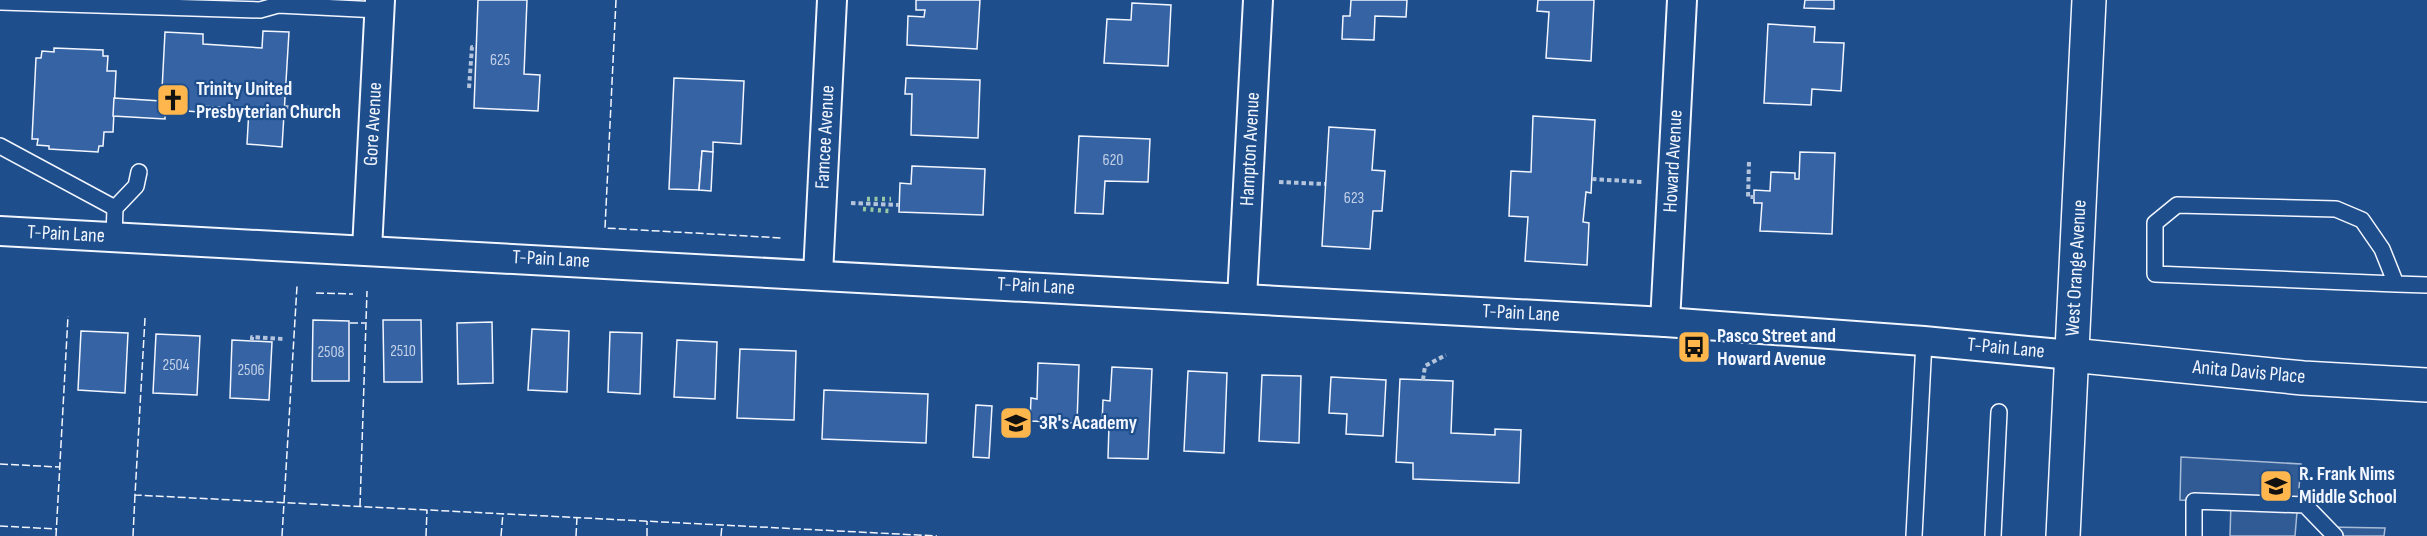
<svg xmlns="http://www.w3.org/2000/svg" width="2427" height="536" viewBox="0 0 2427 536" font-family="'Sofia Sans Condensed',sans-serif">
	<rect width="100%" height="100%" fill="#1f4e8c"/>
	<g fill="#305b95" stroke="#a8bbd7" stroke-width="1.5">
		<polygon points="2181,457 2301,464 2295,536 2230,536 2231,502 2180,500"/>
		<polygon points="2327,527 2385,528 2384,536 2335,536"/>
	</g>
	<g fill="#3563a3" stroke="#f2f6ff" stroke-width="1.5">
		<polygon points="478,0 527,0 524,74 540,75 538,111 474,108"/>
		<polygon points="916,0 980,0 977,49 907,45 908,16 924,17 925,10 916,10"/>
		<polygon points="1351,0 1407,0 1406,17 1375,16 1374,40 1342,39 1343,16 1350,16"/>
		<polygon points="1538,0 1594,0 1591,61 1546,58 1549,12 1537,11"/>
		<polygon points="1805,0 1834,0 1834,9 1804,8"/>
		<polygon points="1132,3 1171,5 1168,66 1104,63 1107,19 1131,20"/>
		<polygon points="1768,24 1815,27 1814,42 1844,43 1841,91 1812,89 1811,105 1764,103"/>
		<polygon points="263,31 289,32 282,147 247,144 249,109 199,106 199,112 161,109 165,32 203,34 203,44 262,48"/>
		<polygon points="54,48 103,50 103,56 108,56 107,71 116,71 113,132 104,132 103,146 99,146 98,152 49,149 49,146 37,145 38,139 32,139 36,58 41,58 42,51 54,52"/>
		<polygon points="674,78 744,81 741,144 713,142 713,152 702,151 699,190 669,189"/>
		<polygon points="906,78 980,80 978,138 911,135 912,94 905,94"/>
		<polygon points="114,98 161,101 161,109 165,110 165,119 113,116"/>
		<polygon points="1533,116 1595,120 1591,193 1586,192 1583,222 1589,223 1587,265 1525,261 1528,217 1509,216 1511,171 1531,172"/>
		<polygon points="1329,127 1375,130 1372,170 1385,171 1382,211 1373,211 1370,249 1322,246"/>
		<polygon points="1079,136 1150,139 1148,182 1105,181 1103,214 1075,213"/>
		<polygon points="702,151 713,152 711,191 699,190"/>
		<polygon points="1800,152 1835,153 1832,234 1760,231 1762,203 1754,203 1754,190 1770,191 1771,172 1795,173 1795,179 1799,179"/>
		<polygon points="912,166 985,169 983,215 899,212 900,183 911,184"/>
		<polygon points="313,320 349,321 349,381 312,381"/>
		<polygon points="383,320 421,320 422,382 384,382"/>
		<polygon points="492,322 493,383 458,384 457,323"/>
		<polygon points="532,329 569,331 567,392 528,390"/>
		<polygon points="81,331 128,333 125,393 78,390"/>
		<polygon points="610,332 642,333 640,394 608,392"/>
		<polygon points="156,334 200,336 197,395 153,393"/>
		<polygon points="232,340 272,342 269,400 230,398"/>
		<polygon points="677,340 717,342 715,399 674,397"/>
		<polygon points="740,349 796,351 794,420 737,418"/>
		<polygon points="1038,363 1079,365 1077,423 1030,421 1031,398 1037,399"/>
		<polygon points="1112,367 1152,369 1148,459 1108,458 1109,425 1102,424 1103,400 1110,401"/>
		<polygon points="1188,371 1227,373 1224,453 1184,451"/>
		<polygon points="1262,375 1301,376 1299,443 1259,441"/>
		<polygon points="1331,377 1386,380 1383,436 1346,434 1347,414 1329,413"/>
		<polygon points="1400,379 1453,381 1451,433 1495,435 1495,429 1521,430 1519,483 1413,479 1413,463 1396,462"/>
		<polygon points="824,390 928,394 926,443 822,439"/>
		<polygon points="976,405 992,406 989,458 973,457"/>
	</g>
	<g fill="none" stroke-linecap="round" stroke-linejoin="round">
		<g stroke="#f2f6ff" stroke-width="18">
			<g id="lane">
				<polyline points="0,2 260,10 278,5 379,10"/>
				<polyline points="0,146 115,208"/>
				<polyline points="114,237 115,208 136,186 139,172"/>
				<polyline points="2396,284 2382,249 2362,220 2336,209 2177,205 2155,223 2155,274 2396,284 2427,285"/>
				<polyline points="1914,536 1924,341"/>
				<polyline points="1993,536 1999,412"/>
				<polyline points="2194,536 2194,501 2305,505 2335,536"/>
			</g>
		</g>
		<g stroke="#f2f6ff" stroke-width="32">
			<g id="street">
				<polyline points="0,231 1665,322 1924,341 2071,355"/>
				<polyline points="367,249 380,0"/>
				<polyline points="818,274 832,0"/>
				<polyline points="1242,298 1258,0"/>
				<polyline points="1665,322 1682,0"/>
			</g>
		</g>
		<g stroke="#f2f6ff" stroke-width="36">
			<g id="secondary">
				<polyline points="2071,355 2303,378 2427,385"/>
				<polyline points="2063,536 2089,0"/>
			</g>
		</g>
		<g stroke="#b3c4dc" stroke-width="4" stroke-dasharray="4.5 3" stroke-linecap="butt">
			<polyline points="469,88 472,47 476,47"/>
			<polyline points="284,107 343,109"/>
			<polyline points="1749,162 1748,197 1755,197"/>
			<polyline points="1592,179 1642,182"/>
			<polyline points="1279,182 1325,184"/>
			<polyline points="851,203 899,205"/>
			<polyline points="252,341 252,337 284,339"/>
			<polyline points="1423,380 1425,366 1446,355"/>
		</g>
		<use href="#lane" stroke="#1f4e8c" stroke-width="15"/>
		<use href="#street" stroke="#1f4e8c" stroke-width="28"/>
		<use href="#secondary" stroke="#1f4e8c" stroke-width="33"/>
		<g stroke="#97c8a6" stroke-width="4.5" stroke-dasharray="3 4.5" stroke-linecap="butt">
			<polyline points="867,199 891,199"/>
			<polyline points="863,209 889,211"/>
		</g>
		<g stroke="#f2f6ff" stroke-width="1.5" stroke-dasharray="8 3" stroke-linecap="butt">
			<polyline points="616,0 605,228 782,238"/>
			<polyline points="316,293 353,294"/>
			<polyline points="145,318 135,495 937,536"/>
			<polyline points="350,323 365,323"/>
			<polyline points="0,464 59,467"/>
			<polyline points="360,506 367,291"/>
			<polyline points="0,526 56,529"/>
			<polyline points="56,536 68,316"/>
			<polyline points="133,536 135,495"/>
			<polyline points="282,536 297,286"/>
			<polyline points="426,536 427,510"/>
			<polyline points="501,536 503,513"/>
			<polyline points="576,536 577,517"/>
			<polyline points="647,536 647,521"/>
			<polyline points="721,536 722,525"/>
		</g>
	</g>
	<defs>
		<g id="church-square" transform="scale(1.725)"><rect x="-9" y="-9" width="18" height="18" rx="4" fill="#ffb74d" stroke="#1f4e8c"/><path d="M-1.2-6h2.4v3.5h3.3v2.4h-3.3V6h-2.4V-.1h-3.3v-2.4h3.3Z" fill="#111"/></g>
		<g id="bus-square" transform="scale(1.725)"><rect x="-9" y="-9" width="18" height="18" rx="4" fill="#ffb74d" stroke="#1f4e8c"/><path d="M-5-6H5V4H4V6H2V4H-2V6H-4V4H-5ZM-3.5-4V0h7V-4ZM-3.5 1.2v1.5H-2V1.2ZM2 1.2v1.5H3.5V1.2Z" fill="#111"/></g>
		<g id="school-square" transform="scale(1.725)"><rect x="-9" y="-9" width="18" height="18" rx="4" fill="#ffb74d" stroke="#1f4e8c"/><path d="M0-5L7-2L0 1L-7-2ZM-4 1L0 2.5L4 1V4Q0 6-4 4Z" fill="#111"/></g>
	</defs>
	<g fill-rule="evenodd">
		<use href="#church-square" x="173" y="100"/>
		<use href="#bus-square" x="1694" y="347"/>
		<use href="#school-square" x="1016" y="423"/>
		<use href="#school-square" x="2276" y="486"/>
	</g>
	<g text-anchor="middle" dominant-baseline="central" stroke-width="4.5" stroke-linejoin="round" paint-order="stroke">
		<g font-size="16" fill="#c3d1e8">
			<text x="500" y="60">625</text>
			<text x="1113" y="160">620</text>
			<text x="1354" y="198">623</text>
			<text x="403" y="351">2510</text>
			<text x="331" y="352">2508</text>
			<text x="176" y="365">2504</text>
			<text x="251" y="370">2506</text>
		</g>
		<g font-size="20" font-weight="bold" fill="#f2f6ff" stroke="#1f4e8c" text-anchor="start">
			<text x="196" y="89">Trinity United<tspan x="196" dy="23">Presbyterian Church</tspan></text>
			<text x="1717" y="336">Pasco Street and<tspan x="1717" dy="23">Howard Avenue</tspan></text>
			<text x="1039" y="423">3R's Academy</text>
			<text x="2299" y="474">R. Frank Nims<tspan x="2299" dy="23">Middle School</tspan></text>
		</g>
		<g font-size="20" fill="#f2f6ff" stroke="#1f4e8c">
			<text transform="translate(373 124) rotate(-87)">Gore Avenue</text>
			<text transform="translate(825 137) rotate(-87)">Famcee Avenue</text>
			<text transform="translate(1250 149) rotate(-87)">Hampton Avenue</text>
			<text transform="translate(1673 161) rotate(-87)">Howard Avenue</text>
			<text transform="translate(66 234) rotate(3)">T-Pain Lane</text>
			<text transform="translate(551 259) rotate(3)">T-Pain Lane</text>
			<text transform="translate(2076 268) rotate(-87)">West Orange Avenue</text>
			<text transform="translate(1036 286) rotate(3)">T-Pain Lane</text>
			<text transform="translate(1521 313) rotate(3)">T-Pain Lane</text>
			<text transform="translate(2006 348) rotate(5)">T-Pain Lane</text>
			<text transform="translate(2249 372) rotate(5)">Anita Davis Place</text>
		</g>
	</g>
</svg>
